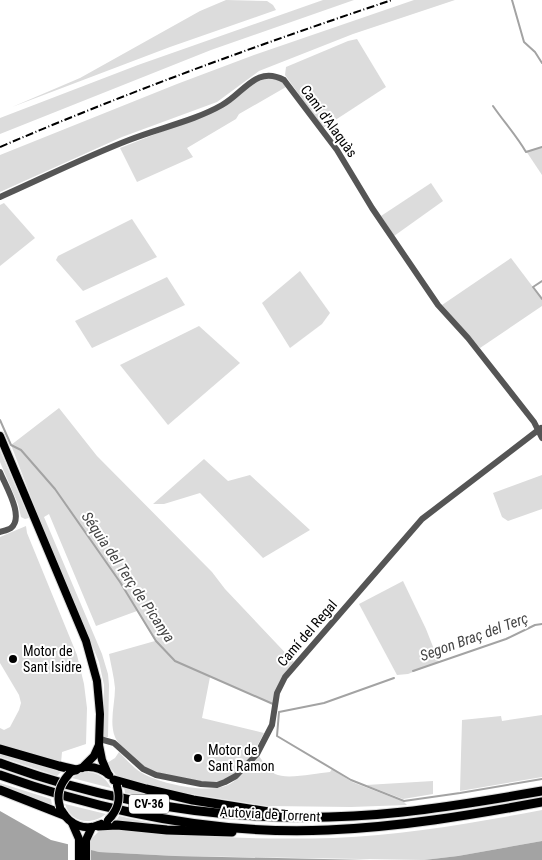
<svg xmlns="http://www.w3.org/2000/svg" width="542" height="860" viewBox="0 0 542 860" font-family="'Roboto Condensed',sans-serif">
	<rect width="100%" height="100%" fill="#fff"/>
	<g fill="#dcdcdc">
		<polygon points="226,0 267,1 273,5 276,10 170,47 12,107 80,78 200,11"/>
		<polygon points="323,0 354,0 211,50 0,134 0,118 138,65"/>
		<polygon points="414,0 455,0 353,34 259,71 217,102 122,137 0,192 0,155 177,84 254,55"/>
		<polygon points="357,39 386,87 323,128 285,75 286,67 348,41"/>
		<polygon points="263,77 280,79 286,87 239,114 236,119 187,148 193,157 137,182 120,148 204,115"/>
		<polygon points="542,147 542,175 526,151"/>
		<polygon points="431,183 443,201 394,236 381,216"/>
		<polygon points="4,203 35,238 0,266 0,205"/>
		<polygon points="132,219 157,257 83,291 56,260 58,256"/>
		<polygon points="511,258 542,299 542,306 480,348 442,305"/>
		<polygon points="300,271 330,313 322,324 290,348 262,303"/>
		<polygon points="167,277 185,305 92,348 75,321"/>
		<polygon points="199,326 240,363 168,425 120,365"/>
		<path d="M59,408L97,456L212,572L225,589L294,662C280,677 277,684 274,704L210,677L202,718L264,733C255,750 244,771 226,780C213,786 157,775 145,767C137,762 118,745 115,737C109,722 115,704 115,688C114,677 111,665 109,654L155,641L137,611L96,626L49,514L44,517L102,654L108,674L109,685L108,737H104V685L99,662L39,518L11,445Z"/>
		<polygon points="0,450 29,518 25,519 21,517 18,504 0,462"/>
		<polygon points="204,459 228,481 250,475 310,530 263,558 200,493 164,504 153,504"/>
		<polygon points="542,475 542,509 508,521 502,517 493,493"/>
		<polygon points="26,526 27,533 77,655 84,684 87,708 86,744 62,752 61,763 0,745 0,728 4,730 10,727 19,710 21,703 19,695 0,663 0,537"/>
		<polygon points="403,581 426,629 439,662 408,674 397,675 359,604"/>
		<polygon points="542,715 542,777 460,791 462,720 501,716 502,721"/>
		<path d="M119,752C126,759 133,768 142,773C161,784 207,794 228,785C240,779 250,766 259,756C264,763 268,770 275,774C287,780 316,773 330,772L332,769L352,782L404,802L407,805L351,807L267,806L165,790L118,778L107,763L115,758Z"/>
		<polygon points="0,754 6,756 61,772 57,776 0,757"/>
		<path d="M87,772C99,773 106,778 111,788L72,778L80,773Z"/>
		<polygon points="433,781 433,794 403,799 366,785"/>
		<polygon points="0,783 51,799 52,805 0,787"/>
		<polygon points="124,787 215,807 125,793"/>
		<path d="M65,804L106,814C92,825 71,824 65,804Z"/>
		<path d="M542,810V841L458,856L424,860L175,856L99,852L89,850V841L100,830L110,828C185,837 260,840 334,838C404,835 474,823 542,810Z"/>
		<polygon points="119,816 151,823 197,829 116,821"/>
	</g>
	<g fill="#a3a3a3">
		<polygon points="0,811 51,840 99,852 175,856 370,860 0,860"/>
		<polygon points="542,841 542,860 424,860 458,856"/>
	</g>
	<polygon fill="#fff" points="68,842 89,847 89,860 68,860"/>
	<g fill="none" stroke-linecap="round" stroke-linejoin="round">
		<g stroke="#a3a3a3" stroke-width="2">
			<polyline points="512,0 524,42 535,52 542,63"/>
			<path d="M493,106C504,122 516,135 526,152L542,147"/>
			<polyline points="542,281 533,287 542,299"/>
			<polyline points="0,420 11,445 21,450 55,489 120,582 156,641 175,661 273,704"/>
			<polyline points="413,671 506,639 535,625 542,624"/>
			<polyline points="394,678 324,703 279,712 277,736 351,780 404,801 460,793 542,779"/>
		</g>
		<g stroke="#dbdbdb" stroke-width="10">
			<g id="major">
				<polyline points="0,436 86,641 97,681 100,714 99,745 102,760 108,774"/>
				<polyline points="82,768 94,756 99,745"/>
				<path d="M71,772C84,765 97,765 109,775"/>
				<path d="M62,811C70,826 86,831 101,824"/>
				<polyline points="72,823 79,839 79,860"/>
				<polyline points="86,860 86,840 92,827"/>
			</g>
		</g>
		<g stroke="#dbdbdb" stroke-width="11">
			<g id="highway">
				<polyline points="0,749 59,766 76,770"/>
				<path d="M0,763C129,810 266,827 403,812C450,807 496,799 542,791"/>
				<path d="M0,775C104,812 217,835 328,830C400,827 471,815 542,802"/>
				<polyline points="114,780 146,789 193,800 275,813"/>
				<polyline points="0,790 64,815"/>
				<polyline points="98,826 117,825 167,830 232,832"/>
			</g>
		</g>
		<g stroke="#555" stroke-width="6">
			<path d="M0,197C43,178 85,157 129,140C159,128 194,121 222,105C244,93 256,65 284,80L337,150L372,208L438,305L468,338L534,422L542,438"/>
			<path d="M0,472C5,485 25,517 11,528C8,530 3,531 0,532"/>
			<polyline points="100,739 114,743 143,769 156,775 201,784 217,785 225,782 236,776 257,754 272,725 277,693 285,677 422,519 541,428"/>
		</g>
		<use href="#major" stroke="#000" stroke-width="8"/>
		<use href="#highway" stroke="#000" stroke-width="9"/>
		<path stroke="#000" stroke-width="2" stroke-dasharray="8 2.5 1 2.5" stroke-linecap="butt" d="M0,147C128,92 260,44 392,0"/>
		<g stroke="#dbdbdb" stroke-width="10" stroke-linecap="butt">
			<g id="major-bridge">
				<path d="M60,807C56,794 60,784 69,774"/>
				<path d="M108,820C118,810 121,800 117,786"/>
			</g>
		</g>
		<use href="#major-bridge" stroke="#000" stroke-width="8"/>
	</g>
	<g fill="#000" stroke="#fff" stroke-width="2">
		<circle cx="13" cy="659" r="5"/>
		<circle cx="198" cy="758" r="5"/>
	</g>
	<g text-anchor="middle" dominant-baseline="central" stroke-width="4" stroke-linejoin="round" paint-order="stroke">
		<rect fill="#fff" stroke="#4c4c4c" stroke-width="1" x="129" y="794.5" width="40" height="19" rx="4"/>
		<g font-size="12" font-weight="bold" fill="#000">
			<text x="149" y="804">CV-36</text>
		</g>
		<g font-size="14" fill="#000" stroke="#fff">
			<text transform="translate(329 121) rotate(54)">Camí d'Alaquàs</text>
			<text transform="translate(307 633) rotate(-49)">Camí del Regal</text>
			<text transform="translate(270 814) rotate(3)">Autovia de Torrent</text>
		</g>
		<g font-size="14" fill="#000" stroke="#fff" text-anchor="start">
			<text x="23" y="651">Motor de<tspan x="23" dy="16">Sant Isidre</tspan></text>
			<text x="208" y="750">Motor de<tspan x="208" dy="16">Sant Ramon</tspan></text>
		</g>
		<g font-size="15" font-style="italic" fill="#444" stroke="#fff">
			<text transform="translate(128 577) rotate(56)">Séquia del Terç de Picanya</text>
			<text transform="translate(474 637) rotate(-20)">Segon Braç del Terç</text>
		</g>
	</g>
</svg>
